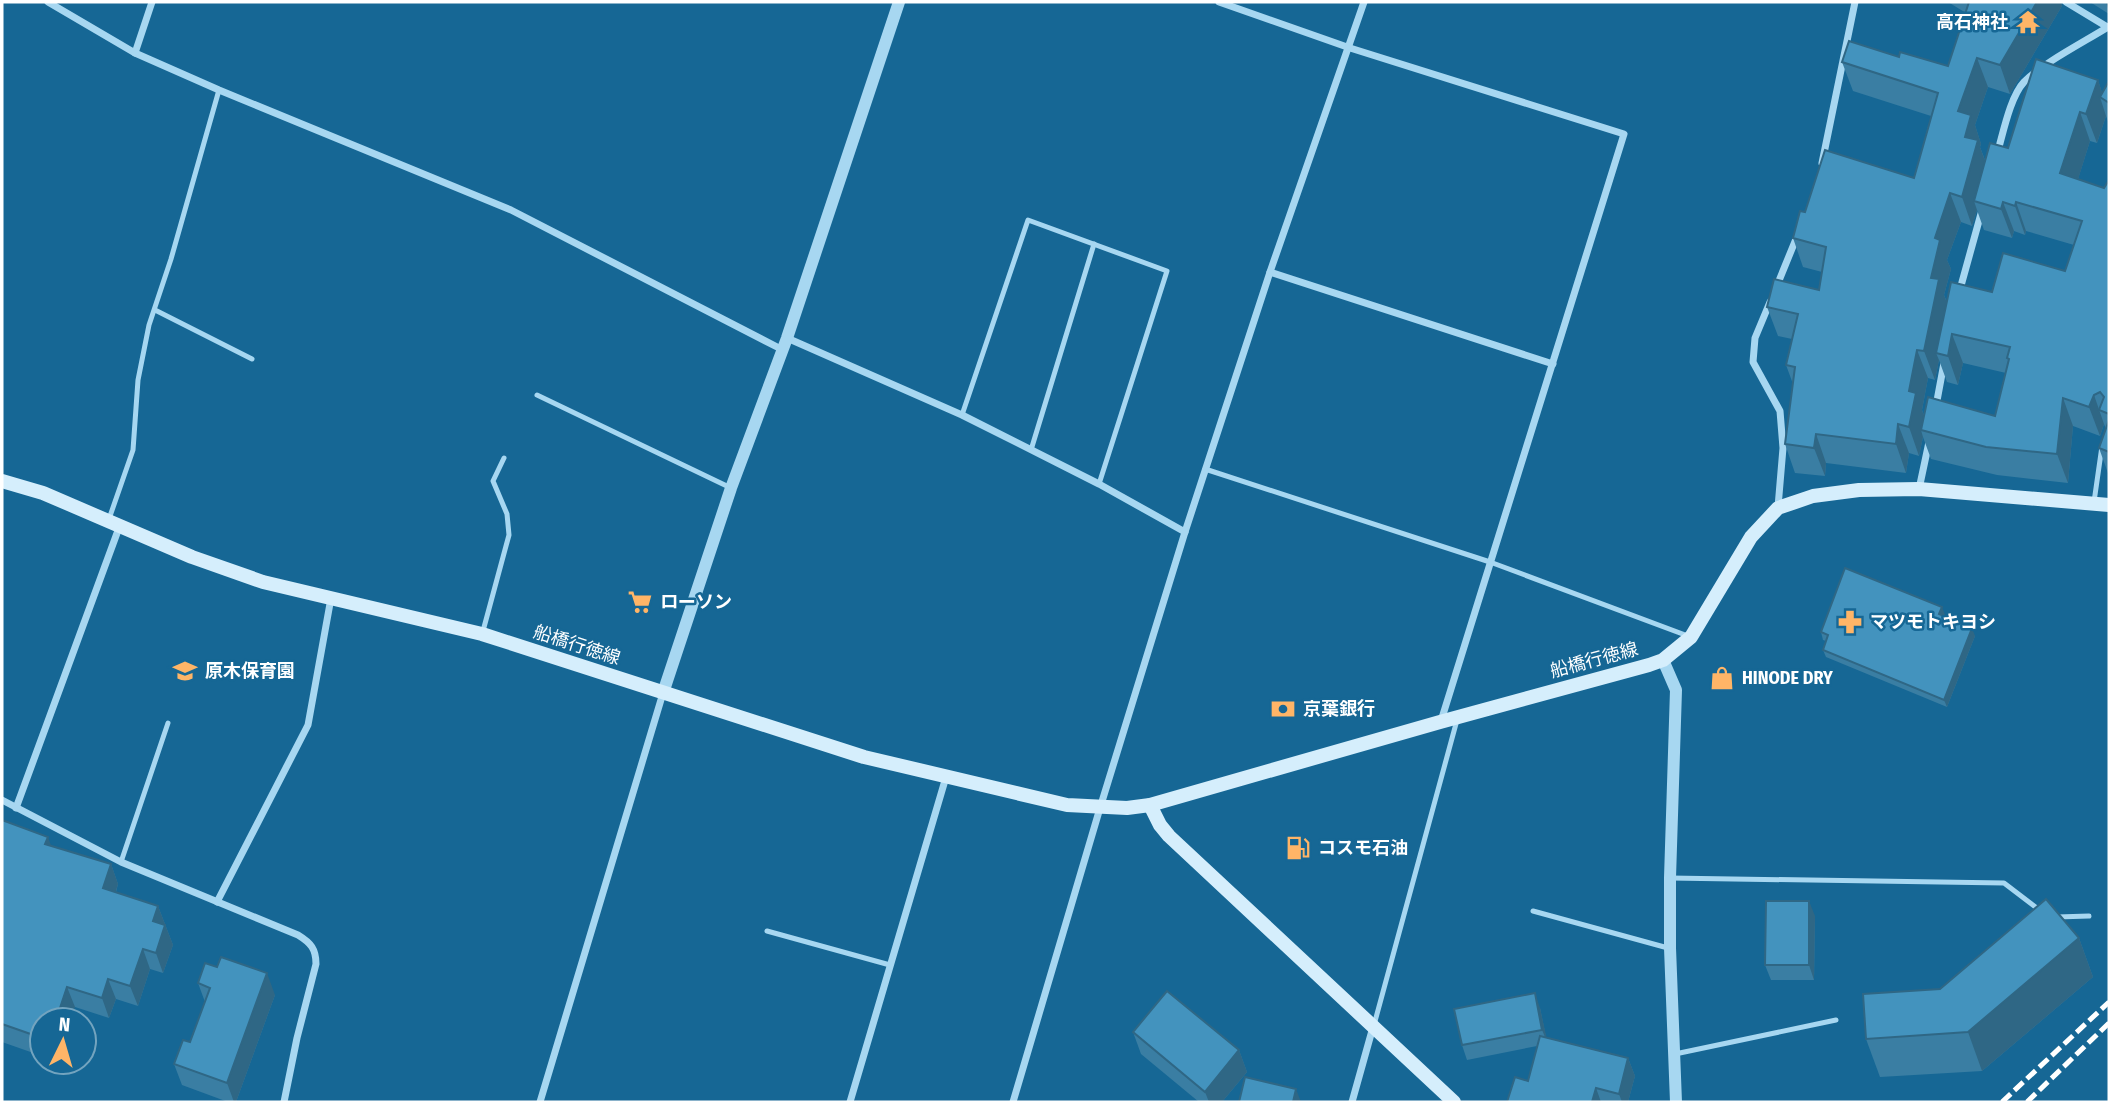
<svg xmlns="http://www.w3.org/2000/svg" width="2111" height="1104" viewBox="0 0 2111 1104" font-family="'Fira Sans Condensed','Noto Sans JP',sans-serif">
	<rect width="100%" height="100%" fill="#166795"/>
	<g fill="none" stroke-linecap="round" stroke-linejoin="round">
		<g stroke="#a7d7f1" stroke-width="5">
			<polyline points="155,310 252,359"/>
			<polyline points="537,395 731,488"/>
			<polyline points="962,415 1028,220 1167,271 1099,484"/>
			<polyline points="1031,450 1094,244"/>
			<polyline points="1205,469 1490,562 1688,636"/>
			<polyline points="2094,502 2102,446"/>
			<polyline points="109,519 133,450 138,380 149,325 171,259 219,90"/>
			<polyline points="483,631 509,535 507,514 493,481 504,458"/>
			<polyline points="121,862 168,723"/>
			<polyline points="1670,878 2004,883 2042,912"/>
			<polyline points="1533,911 1668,948"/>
			<polyline points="2057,917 2089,916"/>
			<polyline points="767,931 890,965"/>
			<polyline points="1374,1025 1457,720"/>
			<polyline points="1675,1054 1836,1020"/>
		</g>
		<g stroke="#a7d7f1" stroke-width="7">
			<polyline points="48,2 135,53 219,90 511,210 783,350"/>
			<polyline points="1219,2 1350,48 1624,134 1441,721"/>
			<polyline points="2066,2 2109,28"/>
			<polyline points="135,53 152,2"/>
			<path d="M1997,154C2003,134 2010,97 2024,82C2043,63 2084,42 2108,27"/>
			<polyline points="1822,163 1855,2"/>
			<polyline points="1270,272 1553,364"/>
			<polyline points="1776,288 1798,234"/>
			<polyline points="1959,293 1982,210"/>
			<polyline points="1770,302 1755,338 1753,362 1780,411 1783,448 1778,507"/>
			<polyline points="787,338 962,415 1099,484 1185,532"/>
			<polyline points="1936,406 1944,363"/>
			<polyline points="1919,489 1929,442"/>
			<path d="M2,800L121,862L298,935C311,943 316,949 316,964L297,1038L284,1102"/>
			<polyline points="16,808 120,525"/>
			<polyline points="217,902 308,725 331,598"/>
			<polyline points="540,1102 663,693"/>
			<polyline points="850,1102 946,777"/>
			<polyline points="1013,1102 1100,808 1185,532 1270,272 1364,2"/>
			<polyline points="1352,1102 1373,1027"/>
		</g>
		<g stroke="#a7d7f1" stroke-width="12">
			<polyline points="1663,660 1676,690 1670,878 1670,948 1676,1102"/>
			<polyline points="663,693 731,488 787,338 899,2"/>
		</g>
		<g stroke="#d5eefc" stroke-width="14">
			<polyline points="2,481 43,493 192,557 263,582 482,634 864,757 1067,805 1127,808 1150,805 1440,722 1649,665 1663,660 1691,637 1751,537 1778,508 1813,496 1859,490 1919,489 2109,505"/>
			<polyline points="1150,805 1160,825 1169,836 1454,1102"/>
		</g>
		<g stroke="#fff" stroke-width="5" stroke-dasharray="12 5" stroke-linecap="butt">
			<polyline points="2002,1102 2109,1002"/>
			<polyline points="2027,1102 2109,1023"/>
		</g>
	</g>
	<g fill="#3a7ea3" fill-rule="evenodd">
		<path d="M1948,2H2061L2062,6L2010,94L1988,87L1975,125L1981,144L1980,147L1985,160L2008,148L2098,80L2102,93L2109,81V124L2106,116L2097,143L2090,141L2078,179L2104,188L2109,180V476L2099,448L2106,429L2104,424L2100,436L2073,426L2068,483L1997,475L1931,459L1923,437L1919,456L1909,453L1906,473L1826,463L1825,476L1795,473L1785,444L1793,384L1786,365L1792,339L1778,336L1767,307L1819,290L1822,272L1803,267L1793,238L1805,212L1914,178L1931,116L1853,91L1842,62L1899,57L1948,66L1966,13ZM1977,210L1984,230L2012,238L2014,231L2025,235L2026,231L2074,245L2065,271L1992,292L1947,302L1944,295L1951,269L1947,260L1961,222L1972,226ZM1939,360L1947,382L1958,385L1963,363L2006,373L1995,416L1924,415L1922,410L1928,378L1935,380Z"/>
		<polygon points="2090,2 2109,2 2109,14"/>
		<polygon points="1945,615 1944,616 1975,636 1947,707 1826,657 1823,650 1826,641 1823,640 1821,632"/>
		<polygon points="2,820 51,846 111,864 118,884 116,892 158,906 173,945 163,973 150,969 138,1006 116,999 109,1018 75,1007 42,1020 42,1056 2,1042"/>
		<polygon points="1815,916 1814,980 1771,980 1765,965"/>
		<polygon points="2079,938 2093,977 1982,1071 1880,1077 1866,1039 1940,989"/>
		<polygon points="198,983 275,995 236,1102 228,1102 182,1085 174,1064 190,1042 205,1002"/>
		<polygon points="1540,1008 1546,1037 1628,1058 1635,1076 1628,1102 1507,1102 1528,1081 1537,1046 1467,1060 1462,1045"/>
		<polygon points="1133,1032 1239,1050 1247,1072 1222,1102 1199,1102 1141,1054"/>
	</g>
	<g fill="#2f6785">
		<polygon points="2037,2 2061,2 2062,6 2010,94 2000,65"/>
		<polygon points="2106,2 2109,2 2109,12"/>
		<polygon points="1977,58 1988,87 1975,125 1981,144 1980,147 1988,169 1974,201 1977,210 1972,226 1962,197 1965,137 1958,111"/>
		<polygon points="2098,80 2105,101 2100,97 2106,116 2097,143 2086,114"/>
		<polygon points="2080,112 2090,141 2071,202 2060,173"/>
		<polygon points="1950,193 1961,222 1947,260 1951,269 1944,295 1949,308 1936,353 1939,360 1935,380 1924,351 1935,238"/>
		<polygon points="2003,202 2014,231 2012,238 2001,209"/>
		<polygon points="2016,202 2026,231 2025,235 2015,206"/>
		<polygon points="1952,334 1963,363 1958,385 1948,356"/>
		<polygon points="1917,350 1928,378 1922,410 1926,422 1921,430 1923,437 1919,456 1909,427 1909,391"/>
		<polygon points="2094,395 2104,424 2100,436 2089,407"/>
		<polygon points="2063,398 2073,426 2068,483 2057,454"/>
		<polygon points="1898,424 1909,453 1906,473 1896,444"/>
		<polygon points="1816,434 1826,463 1825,476 1814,448"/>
		<polygon points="1942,607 1945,615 1941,621 1939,614"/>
		<polygon points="1972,628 1975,636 1947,707 1944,700"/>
		<polygon points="48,837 55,857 45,844"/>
		<polygon points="111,864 118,884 111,908 103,888"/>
		<polygon points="1809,901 1815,916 1814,980 1809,965"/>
		<polygon points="158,906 173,945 163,973 156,953 153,921"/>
		<polygon points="2079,938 2093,977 1982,1071 1968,1032"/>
		<polygon points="143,949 150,969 138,1006 130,986"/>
		<polygon points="267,973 275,995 236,1102 234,1102 227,1083"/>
		<polygon points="108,979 116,999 109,1018 102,998"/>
		<polygon points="67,987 75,1007 70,1020 56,1020"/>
		<polygon points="1535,993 1540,1008 1548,1044 1542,1030"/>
		<polygon points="1239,1050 1247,1072 1222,1102 1209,1102 1205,1092"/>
		<polygon points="1628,1058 1635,1076 1628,1102 1622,1102 1619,1094"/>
		<polygon points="1596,1088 1601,1102 1592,1102"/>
		<polygon points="1296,1089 1301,1102 1293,1102"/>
	</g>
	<g fill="#4393be" stroke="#2f6785" stroke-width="2">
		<polygon points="1969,2 2037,2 2000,65 1977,58 1958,111 1971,115 1965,137 1978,140 1962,197 1950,193 1935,238 1940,240 1931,278 1939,279 1924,351 1917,350 1909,391 1916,393 1909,427 1898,424 1896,444 1816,434 1814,448 1785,444 1795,367 1786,365 1798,314 1767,307 1774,279 1819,290 1826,247 1793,238 1800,211 1805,212 1825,150 1914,178 1938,93 1842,62 1849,41 1899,57 1900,52 1948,66"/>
		<polygon points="2036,59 2098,80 2086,114 2080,112 2060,173 2104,188 2109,180 2109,414 2099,410 2104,397 2100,392 2094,395 2089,407 2063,398 2057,454 1986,447 1921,430 1928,397 1995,416 2009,359 2007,358 2010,347 1952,334 1948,356 1936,353 1951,282 1992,292 2003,253 2065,271 2082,221 2016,202 2015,206 2003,202 2001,209 1974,201 1990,143 2008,148"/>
		<polygon points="2109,81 2109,103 2100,97"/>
		<polygon points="2109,420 2109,452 2099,448"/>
		<polygon points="1845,568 1942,607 1939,614 1972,628 1944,700 1823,650 1828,635 1821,632"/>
		<polygon points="2,820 48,837 45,844 111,864 103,888 158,906 153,921 165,925 156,953 143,949 130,986 108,979 102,998 67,987 56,1020 42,1020 42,1038 2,1024"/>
		<polygon points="2046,899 2079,938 1968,1032 1866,1039 1863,994 1940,989"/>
		<polygon points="1766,901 1809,901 1809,965 1765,965"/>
		<polygon points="221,957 267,973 227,1083 174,1064 183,1040 190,1042 210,988 198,983 205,963 217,967"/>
		<polygon points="1167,991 1239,1050 1205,1092 1133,1032"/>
		<polygon points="1535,993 1542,1030 1462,1045 1454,1009"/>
		<polygon points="1540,1036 1628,1058 1619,1094 1596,1088 1592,1102 1507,1102 1515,1077 1528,1081"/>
		<polygon points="1245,1077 1296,1089 1293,1102 1239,1102"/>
	</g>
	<defs>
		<g id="temple-bare" transform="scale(1.89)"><path d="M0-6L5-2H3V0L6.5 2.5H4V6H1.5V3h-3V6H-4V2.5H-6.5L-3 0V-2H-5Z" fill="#ffb567" stroke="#166795" stroke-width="2.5" paint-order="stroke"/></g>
		<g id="supermarket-bare" transform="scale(1.89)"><path d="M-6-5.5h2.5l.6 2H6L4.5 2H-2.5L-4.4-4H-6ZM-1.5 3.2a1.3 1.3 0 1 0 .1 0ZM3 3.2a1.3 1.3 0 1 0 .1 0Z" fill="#ffb567" stroke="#166795" stroke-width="2.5" paint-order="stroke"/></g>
		<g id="pharmacy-bare" transform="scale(1.89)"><path d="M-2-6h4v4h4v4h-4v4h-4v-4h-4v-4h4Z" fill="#ffb567" stroke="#166795" stroke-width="2.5" paint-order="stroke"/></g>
		<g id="school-bare" transform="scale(1.89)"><path d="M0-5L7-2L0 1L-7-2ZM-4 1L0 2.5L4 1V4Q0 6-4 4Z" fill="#ffb567" stroke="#166795" stroke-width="2.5" paint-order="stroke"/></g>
		<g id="shop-bare" transform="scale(1.89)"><path d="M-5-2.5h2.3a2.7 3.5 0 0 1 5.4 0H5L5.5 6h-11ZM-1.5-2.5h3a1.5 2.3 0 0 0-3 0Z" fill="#ffb567" stroke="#166795" stroke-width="2.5" paint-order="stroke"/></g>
		<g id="bank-bare" transform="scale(1.89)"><path d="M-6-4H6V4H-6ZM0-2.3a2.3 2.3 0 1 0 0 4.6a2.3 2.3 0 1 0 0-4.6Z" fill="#ffb567" stroke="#166795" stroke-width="2.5" paint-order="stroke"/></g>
		<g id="fuel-bare" transform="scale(1.89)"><path d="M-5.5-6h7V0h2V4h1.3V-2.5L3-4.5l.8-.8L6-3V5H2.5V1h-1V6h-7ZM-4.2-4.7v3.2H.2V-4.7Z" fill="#ffb567" stroke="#166795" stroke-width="2.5" paint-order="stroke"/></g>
	</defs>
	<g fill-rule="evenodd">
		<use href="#temple-bare" x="2028" y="22"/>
		<use href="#supermarket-bare" x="640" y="602"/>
		<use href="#pharmacy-bare" x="1850" y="622"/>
		<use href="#school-bare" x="185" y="671"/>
		<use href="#shop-bare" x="1722" y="678"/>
		<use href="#bank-bare" x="1283" y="709"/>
		<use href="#fuel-bare" x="1298" y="848"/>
	</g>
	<g text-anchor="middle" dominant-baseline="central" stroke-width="5" stroke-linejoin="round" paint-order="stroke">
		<g font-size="18" font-weight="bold" fill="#fff" stroke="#166795" text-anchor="start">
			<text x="2008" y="22" text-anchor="end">高石神社</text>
			<text x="660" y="602">ローソン</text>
			<text x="1870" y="622">マツモトキヨシ</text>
			<text x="205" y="671">原木保育園</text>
			<text x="1742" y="678">HINODE DRY</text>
			<text x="1303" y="709">京葉銀行</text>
			<text x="1318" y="848">コスモ石油</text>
		</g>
		<g font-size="18" fill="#fff" stroke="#166795">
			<text transform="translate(577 645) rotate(18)">船橋行徳線</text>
			<text transform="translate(1594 660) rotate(-15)">船橋行徳線</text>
		</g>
	</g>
	<rect width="2111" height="1104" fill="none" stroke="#ffffff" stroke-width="7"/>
	<g transform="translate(63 1041) rotate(5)"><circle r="33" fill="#166795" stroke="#73a4bf" stroke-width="2"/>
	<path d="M0-5L12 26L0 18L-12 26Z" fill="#ffb567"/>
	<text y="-10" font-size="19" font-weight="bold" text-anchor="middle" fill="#ffffff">N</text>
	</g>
</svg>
